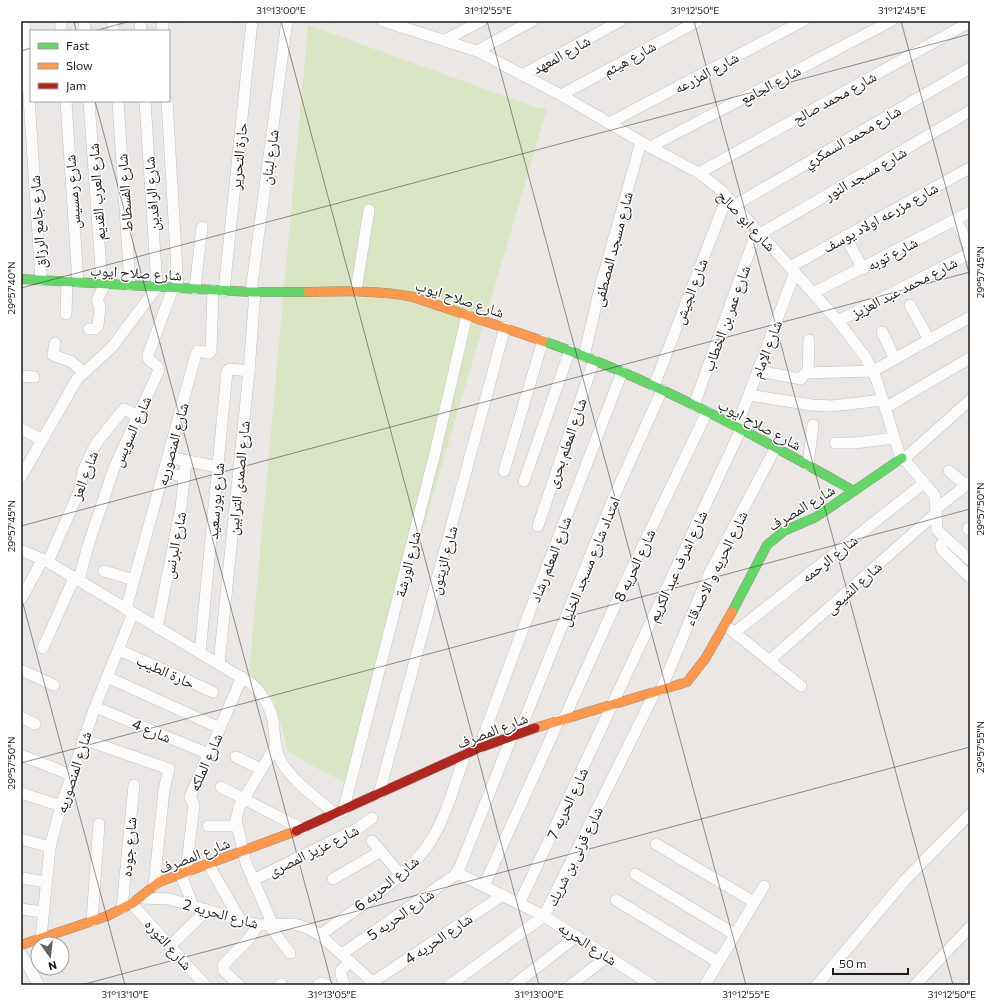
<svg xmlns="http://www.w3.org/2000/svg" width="991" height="1006" viewBox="0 0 991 1006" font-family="Commissioner,'Noto Naskh Arabic',sans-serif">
	<rect width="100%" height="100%" fill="#eae7e4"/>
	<polygon fill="#dae6c3" points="308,25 535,107 547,109 348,784 303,761 288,750 273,699 249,673"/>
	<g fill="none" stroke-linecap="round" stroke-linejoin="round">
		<g stroke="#c2c1c0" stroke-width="12">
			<g id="street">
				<polyline points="24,21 41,280"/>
				<polyline points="61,21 61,31"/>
				<polyline points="84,21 85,31"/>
				<polyline points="113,21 113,31"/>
				<polyline points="140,21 141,31"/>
				<polyline points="162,21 163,31"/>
				<polyline points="383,21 477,51 561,95 650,147 699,173 721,190 838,321 866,358 877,381 899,453 935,496 937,530 970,560"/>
				<polyline points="445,40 481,21"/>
				<polyline points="477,51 532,21"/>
				<polyline points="522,75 620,21"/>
				<polyline points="561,95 698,21"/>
				<polyline points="66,101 78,282"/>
				<polyline points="89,101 102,283"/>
				<polyline points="118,101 130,285"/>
				<polyline points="167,101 178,288"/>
				<polyline points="609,123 803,21"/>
				<polyline points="650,147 891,21"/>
				<polyline points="699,173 970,22"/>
				<polyline points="735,205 970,68"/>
				<polyline points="956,220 970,249"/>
				<polyline points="760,234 970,111"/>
				<polyline points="845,236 863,269"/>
				<polyline points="790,267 970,168"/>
				<polyline points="195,289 202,227"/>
				<polyline points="224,291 252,21"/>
				<polyline points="356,291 369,210"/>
				<polyline points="251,292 287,21"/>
				<polyline points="813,293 970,212"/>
				<polyline points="910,305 929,340"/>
				<polyline points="66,314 67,281"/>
				<polyline points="838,321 970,253"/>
				<polyline points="89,329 95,329 98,326 100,307 97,300 105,284"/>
				<polyline points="882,332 895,359"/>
				<polyline points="55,343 53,355 72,362 84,373"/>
				<polyline points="584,356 601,284 641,142"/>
				<polyline points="758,371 801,379 805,373 873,371 970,317"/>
				<polyline points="808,373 809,340"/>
				<polyline points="21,376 34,377"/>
				<polyline points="654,386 727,197"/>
				<polyline points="749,395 812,405 832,406 883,400"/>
				<polyline points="694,405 757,231"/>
				<polyline points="885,408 970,358"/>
				<polyline points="737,426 795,272"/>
				<polyline points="21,429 41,439"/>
				<polyline points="835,443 855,443 894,438"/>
				<polyline points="168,457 218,467"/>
				<polyline points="903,460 970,400"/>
				<polyline points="808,465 813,425"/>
				<polyline points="504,471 543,340"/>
				<polyline points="949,471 966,485"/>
				<polyline points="164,472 185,477"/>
				<polyline points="21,477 77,379 112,347 157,287 145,101"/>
				<polyline points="524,481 570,350"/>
				<polyline points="936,509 970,482"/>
				<polyline points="538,526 594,360"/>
				<polyline points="968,529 970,528"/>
				<polyline points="946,539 941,545 942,550 970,577"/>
				<path d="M21,550L48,562L252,684C262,694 270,705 273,720C275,734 274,747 280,759C292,782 318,799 337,815"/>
				<polyline points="48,562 80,489 83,471 91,453 98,441 124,409 138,416"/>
				<polyline points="104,571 134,580"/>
				<polyline points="79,580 88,546 114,468 159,370 157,366 148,359 148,355 173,288"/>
				<polyline points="21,599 43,559"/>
				<polyline points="126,609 196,354 198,351 209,353 211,351 213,290"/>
				<polyline points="157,628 181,507 186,461"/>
				<polyline points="730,629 801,686"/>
				<polyline points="735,632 924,483"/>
				<polyline points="43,648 74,578"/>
				<polyline points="119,650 213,692"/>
				<polyline points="200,653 227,371 230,369 249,371"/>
				<polyline points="770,660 936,513"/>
				<polyline points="219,664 249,371 255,292"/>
				<polyline points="21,670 54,685"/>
				<polyline points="107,677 220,728"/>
				<polyline points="661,690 709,574 776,447"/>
				<polyline points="95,707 209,754"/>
				<polyline points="21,717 35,724"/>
				<polyline points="564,719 624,585 707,412"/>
				<polyline points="519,733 613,499 662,390"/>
				<polyline points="83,739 169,769 164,790 154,886"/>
				<polyline points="479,748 518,642 622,372"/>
				<polyline points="21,755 71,775"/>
				<polyline points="236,757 261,769"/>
				<polyline points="221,787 302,829"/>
				<polyline points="21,793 61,806"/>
				<polyline points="379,794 505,327"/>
				<polyline points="343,812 435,453 467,315"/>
				<polyline points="208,826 237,826"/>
				<polyline points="21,839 50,847"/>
				<polyline points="372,841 401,875"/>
				<polyline points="656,844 754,902"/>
				<polyline points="208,864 241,921"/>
				<polyline points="186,873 194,805 190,797 242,677"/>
				<polyline points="457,873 544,916 652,985"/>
				<polyline points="635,874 734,934"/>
				<polyline points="181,875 193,906"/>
				<polyline points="21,878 46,882"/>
				<polyline points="333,879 381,851"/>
				<polyline points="253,880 357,829 372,818"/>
				<polyline points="484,886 559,720"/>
				<polyline points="141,898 169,899 258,925 294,924 308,928 320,935 376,985"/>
				<polyline points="616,900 718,962"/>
				<polyline points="520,902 741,429"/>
				<polyline points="132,904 205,985"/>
				<polyline points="122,908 134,785"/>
				<polyline points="21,909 43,912"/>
				<polyline points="92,921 99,824"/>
				<polyline points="269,925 290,953"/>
				<polyline points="273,925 246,863 236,820 239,807 276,745"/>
				<path d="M320,935C354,910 405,879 428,845C446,819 454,785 465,755"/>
				<polyline points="41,938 50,847 61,806 95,707 133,613"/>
				<polyline points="170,946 207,910"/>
				<polyline points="21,954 39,985"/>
				<polyline points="342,954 455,875 460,867 512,736"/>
				<polyline points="373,982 503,895"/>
				<polyline points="239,985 224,971 223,965 248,940 258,925"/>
				<polyline points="280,985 281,984"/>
				<polyline points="318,985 322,983 326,985"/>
				<polyline points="344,985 341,974 341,970 351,962"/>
				<polyline points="450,985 544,916 655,692"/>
				<polyline points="514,985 577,936"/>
				<polyline points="571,985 608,956"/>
				<polyline points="705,985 764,886"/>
				<polyline points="817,985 905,880 970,814"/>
				<polyline points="915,985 970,927"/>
				<polyline points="969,985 970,984"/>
			</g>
		</g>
		<g stroke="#93927d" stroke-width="10">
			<g id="fast">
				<polyline points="21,279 251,292 308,292"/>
				<path d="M543,341C652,379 753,434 854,491"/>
				<polyline points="732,612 767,545 784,531 816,517 902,458"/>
			</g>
		</g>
		<g stroke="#93927d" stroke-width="10">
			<g id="slow">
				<path d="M308,292C343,291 378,290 413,297L543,341"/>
				<polyline points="535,728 687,682 705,659 732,612"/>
				<polyline points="21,945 107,916 133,903 159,882 296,831"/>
			</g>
		</g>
		<g stroke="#93927d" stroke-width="10">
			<polyline id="jam" points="296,831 479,748 535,728"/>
		</g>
		<use href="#street" stroke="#fcfbfb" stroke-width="11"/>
		<use href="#fast" stroke="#63d668" stroke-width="9"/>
		<use href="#slow" stroke="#ff974d" stroke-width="9"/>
		<use href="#jam" stroke="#b3261e" stroke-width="9"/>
	</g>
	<path fill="none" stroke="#1b1b1b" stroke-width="1" stroke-opacity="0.45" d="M74,21L76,31M281,21L539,985M487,21L746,985M694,21L953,985M901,21L970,277M94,31L131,21M21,51L31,48M95,101L332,985M21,288L970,34M21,526L970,272M21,596L125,985M21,763L970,509M81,985L970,747M968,985L970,984"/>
	<g text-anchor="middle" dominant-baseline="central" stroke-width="3" stroke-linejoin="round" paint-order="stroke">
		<g font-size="15" fill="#1b1b1b" stroke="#fff">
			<text transform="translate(561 54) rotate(-29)">شارع المعهد</text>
			<text transform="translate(629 58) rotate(-29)">شارع هيثم</text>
			<text transform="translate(706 72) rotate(-28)">شارع المزرعه</text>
			<text transform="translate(770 84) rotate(-28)">شارع الجامع</text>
			<text transform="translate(834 97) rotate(-29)">شارع محمد صالح</text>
			<text transform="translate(852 136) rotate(-30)">شارع محمد السمكري</text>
			<text transform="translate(238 156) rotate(-84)">حارة التحرير</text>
			<text transform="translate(269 157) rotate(-82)">شارع لبنان</text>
			<text transform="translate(865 173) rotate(-30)">شارع مسجد النور</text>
			<text transform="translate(72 192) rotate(-94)">شارع رمسيس</text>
			<text transform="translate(96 192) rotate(-94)">شارع العرب القديم</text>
			<text transform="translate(124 193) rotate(-94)">شارع الفسطاط</text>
			<text transform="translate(151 194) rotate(-94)">شارع الرافدين</text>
			<text transform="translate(880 217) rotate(-29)">شارع مزرعه اولاد يوسف</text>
			<text transform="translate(747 220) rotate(47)">شارع ابو صالح</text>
			<text transform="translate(37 222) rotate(-94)">شارع جامع الرزاق</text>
			<text transform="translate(612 249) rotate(-75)">شارع مسجد المصطفى</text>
			<text transform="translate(892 253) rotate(-28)">شارع توبه</text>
			<text transform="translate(136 272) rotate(3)">شارع صلاح ايوب</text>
			<text transform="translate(904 287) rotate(-27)">شارع محمد عبد العزيز</text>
			<text transform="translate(690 291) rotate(-69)">شارع الجيش</text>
			<text transform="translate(460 298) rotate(18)">شارع صلاح ايوب</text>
			<text transform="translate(726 318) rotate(-70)">شارع عمر بن الخطاب</text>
			<text transform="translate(766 349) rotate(-69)">شارع الإمام</text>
			<text transform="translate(760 424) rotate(28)">شارع صلاح ايوب</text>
			<text transform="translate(131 431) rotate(-66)">شارع السويس</text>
			<text transform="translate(566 443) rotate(-71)">شارع المعلم بحرى</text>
			<text transform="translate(172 444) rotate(-75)">شارع المنصوريه</text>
			<text transform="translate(84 475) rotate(-69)">شارع العز</text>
			<text transform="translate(238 478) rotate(-84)">شارع الصمدى الترابين</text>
			<text transform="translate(215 501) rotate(-85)">شارع بورسعيد</text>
			<text transform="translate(801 507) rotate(-31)">شارع المصرف</text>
			<text transform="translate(174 545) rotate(-79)">شارع البرنس</text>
			<text transform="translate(829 558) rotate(-38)">شارع الرحمه</text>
			<text transform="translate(550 559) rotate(-69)">شارع المعلم رشاد</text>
			<text transform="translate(443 560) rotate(-75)">شارع الزيتون</text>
			<text transform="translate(589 561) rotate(-68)">امتداد شارع مسجد الخليل</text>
			<text transform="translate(407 564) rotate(-76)">شارع الورشة</text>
			<text transform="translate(634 565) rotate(-65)">شارع الحريه 8</text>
			<text transform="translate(677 566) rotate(-65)">شارع اشرف عبد الكريم</text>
			<text transform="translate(715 568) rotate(-64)">شارع الحريه و الاصدقاء</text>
			<text transform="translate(853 587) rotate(-42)">شارع الشيعى</text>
			<text transform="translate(166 671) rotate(24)">حارة الطيب</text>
			<text transform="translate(152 730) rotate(23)">شارع 4</text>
			<text transform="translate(492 730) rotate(-21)">شارع المصرف</text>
			<text transform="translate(205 762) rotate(-66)">شارع الملكه</text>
			<text transform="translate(73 772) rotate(-72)">شارع المنصوريه</text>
			<text transform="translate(567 803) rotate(-65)">شارع الحريه 7</text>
			<text transform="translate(128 847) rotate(-85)">شارع جوده</text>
			<text transform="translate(313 850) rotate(-26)">شارع عزيز المصرى</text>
			<text transform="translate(194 855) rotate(-21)">شارع المصرف</text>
			<text transform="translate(574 856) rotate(-64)">شارع قرنى بن شريك</text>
			<text transform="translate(386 883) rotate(-39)">شارع الحريه 6</text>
			<text transform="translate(221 913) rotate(15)">شارع الحريه 2</text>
			<text transform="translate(400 914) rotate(-35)">شارع الحريه 5</text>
			<text transform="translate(438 938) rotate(-34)">شارع الحريه 4</text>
			<text transform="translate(588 943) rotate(33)">شارع الحريه</text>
			<text transform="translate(169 944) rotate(48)">شارع الثوره</text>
		</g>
	</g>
	<rect width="991" height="1006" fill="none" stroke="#ffffff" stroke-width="44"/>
	<rect x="30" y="30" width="140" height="72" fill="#ffffff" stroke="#a4a4a4"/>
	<rect x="38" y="43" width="20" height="6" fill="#63d668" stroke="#a4a4a4"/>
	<text x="66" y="50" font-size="12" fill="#1b1b1b">Fast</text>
	<rect x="38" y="63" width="20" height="6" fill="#ff974d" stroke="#a4a4a4"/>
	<text x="66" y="70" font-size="12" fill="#1b1b1b">Slow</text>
	<rect x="38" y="83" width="20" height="6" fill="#b3261e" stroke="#a4a4a4"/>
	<text x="66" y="90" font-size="12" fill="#1b1b1b">Jam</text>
	<g transform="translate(50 956) rotate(165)"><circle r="19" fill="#ffffff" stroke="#a4a4a4"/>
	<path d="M0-3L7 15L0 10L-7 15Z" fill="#636261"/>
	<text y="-6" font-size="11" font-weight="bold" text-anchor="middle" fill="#1b1b1b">N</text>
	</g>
	<path d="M833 968v6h75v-6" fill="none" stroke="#1b1b1b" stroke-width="2"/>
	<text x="839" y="968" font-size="12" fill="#1b1b1b" stroke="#ffffff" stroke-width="3" paint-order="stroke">50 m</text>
	<rect x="22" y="22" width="947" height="962" fill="none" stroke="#1b1b1b" stroke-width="1.5"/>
	<g font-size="10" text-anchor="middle" fill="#1b1b1b">
		<text x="281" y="14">31°13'00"E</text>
		<text x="488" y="14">31°12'55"E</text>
		<text x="695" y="14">31°12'50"E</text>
		<text x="902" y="14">31°12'45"E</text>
		<text transform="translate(980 272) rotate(-90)" y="4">29°57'45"N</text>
		<text transform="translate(11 288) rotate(-90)" y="4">29°57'40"N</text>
		<text transform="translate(980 509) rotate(-90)" y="4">29°57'50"N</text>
		<text transform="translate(11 526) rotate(-90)" y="4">29°57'45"N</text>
		<text transform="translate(980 747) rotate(-90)" y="4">29°57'55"N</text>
		<text transform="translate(11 763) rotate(-90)" y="4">29°57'50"N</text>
		<text x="125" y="998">31°13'10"E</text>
		<text x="332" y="998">31°13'05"E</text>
		<text x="539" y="998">31°13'00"E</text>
		<text x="746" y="998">31°12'55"E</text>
		<text x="952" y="998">31°12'50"E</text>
	</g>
</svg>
